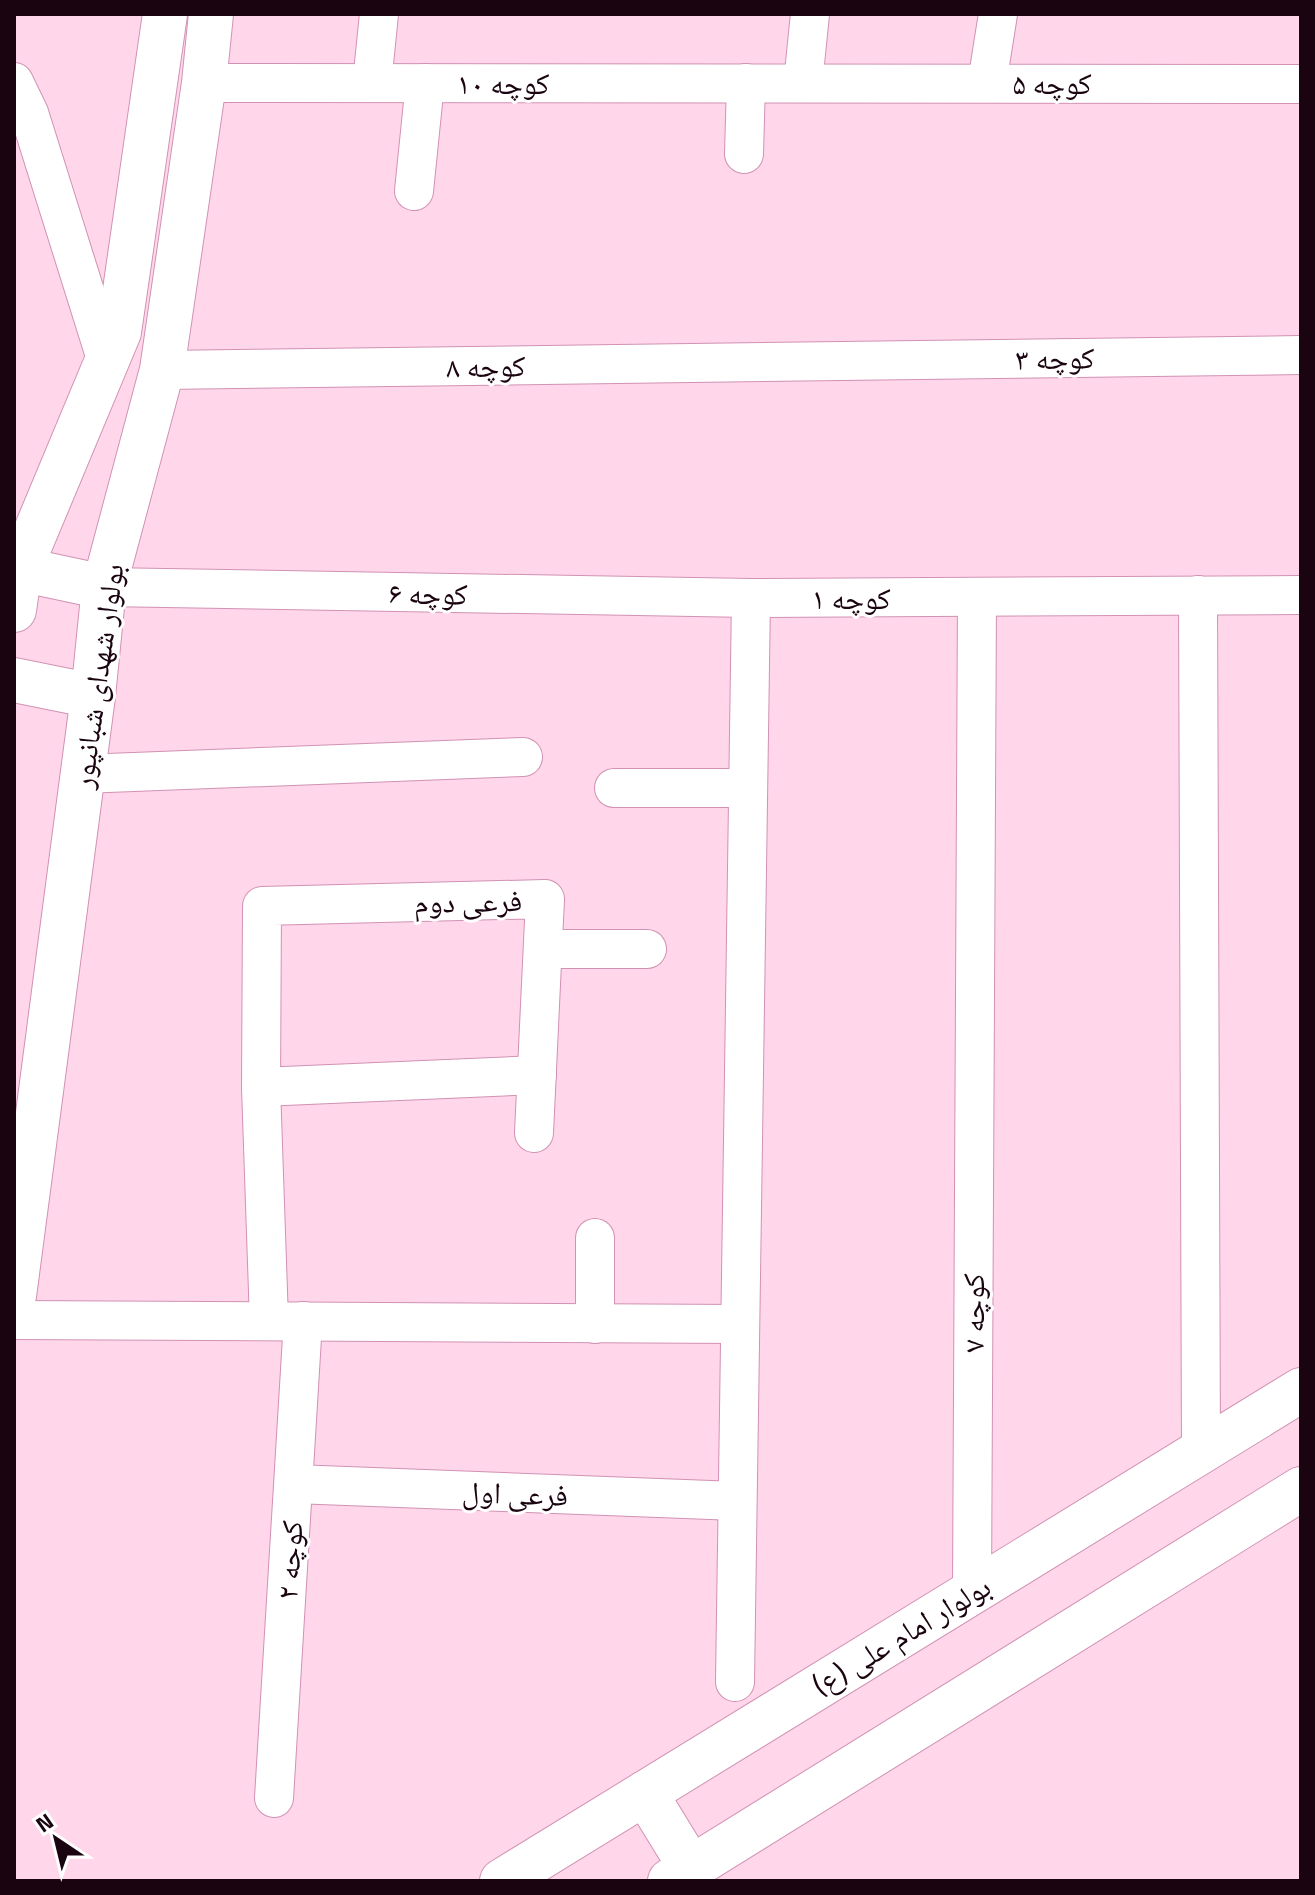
<svg xmlns="http://www.w3.org/2000/svg" width="1315" height="1895" viewBox="0 0 1315 1895" font-family="'Titillium Web','Noto Naskh Arabic',sans-serif">
	<rect width="100%" height="100%" fill="#ffd6ea"/>
	<g fill="none" stroke-linecap="round" stroke-linejoin="round">
		<g stroke="#d192b3" stroke-width="40">
			<g id="street">
				<polyline points="14,82 29,113 107,362"/>
				<polyline points="204,83 1301,84"/>
				<polyline points="372,83 379,14"/>
				<polyline points="803,83 810,14"/>
				<polyline points="987,83 998,14"/>
				<polyline points="744,154 746,83"/>
				<polyline points="414,191 425,83"/>
				<polyline points="162,370 1301,355"/>
				<polyline points="104,587 751,598 1301,595"/>
				<polyline points="1198,595 1201,1451"/>
				<polyline points="82,774 523,757"/>
				<polyline points="614,788 748,788"/>
				<polyline points="543,949 647,949"/>
				<polyline points="261,1087 537,1075"/>
				<polyline points="595,1238 595,1324"/>
				<polyline points="14,1320 740,1324"/>
				<polyline points="269,1321 261,1087 262,906 545,899 534,1133"/>
				<polyline points="294,1484 737,1501"/>
				<polyline points="972,1592 977,597"/>
				<polyline points="735,1682 751,598"/>
				<polyline points="274,1798 303,1321"/>
			</g>
		</g>
		<g stroke="#d192b3" stroke-width="46">
			<g id="secondary">
				<polyline points="20,569 104,587"/>
				<polyline points="14,610 20,569 119,332 165,14"/>
				<polyline points="14,680 93,696"/>
				<polyline points="14,1296 93,696 104,587 162,370 204,83 211,14"/>
			</g>
		</g>
		<g stroke="#d192b3" stroke-width="46">
			<g id="primary">
				<polyline points="645,1793 691,1868"/>
				<polyline points="502,1881 1301,1390"/>
				<polyline points="670,1881 1301,1489"/>
			</g>
		</g>
		<use href="#street" stroke="#fff" stroke-width="38"/>
		<use href="#secondary" stroke="#fff" stroke-width="44"/>
		<use href="#primary" stroke="#fff" stroke-width="44"/>
	</g>
	<g text-anchor="middle" dominant-baseline="central" stroke-width="6" stroke-linejoin="round" paint-order="stroke">
		<g font-size="30" fill="#190410" stroke="#fff">
			<text x="503" y="83">کوچه ۱۰</text>
			<text x="1052" y="83">کوچه ۵</text>
			<text transform="translate(1055 358) rotate(-1)">کوچه ۳</text>
			<text transform="translate(486 366) rotate(-1)">کوچه ۸</text>
			<text transform="translate(428 593) rotate(1)">کوچه ۶</text>
			<text x="851" y="598">کوچه ۱</text>
			<text transform="translate(97 676) rotate(-82)">بولوار شهدای شبانپور</text>
			<text transform="translate(468 901) rotate(-1)">فرعی دوم</text>
			<text transform="translate(973 1313) rotate(-90)">کوچه ۷</text>
			<text transform="translate(515 1493) rotate(2)">فرعی اول</text>
			<text transform="translate(289 1560) rotate(-86)">کوچه ۲</text>
			<text transform="translate(901 1635) rotate(-31)">بولوار امام علی (ع)</text>
		</g>
	</g>
	<rect width="1315" height="1895" fill="none" stroke="#190410" stroke-width="32"/>
	<g transform="translate(56 1839) rotate(325)" stroke="#ffffff" stroke-width="6" paint-order="stroke">
	<path d="M0-6L14 30L0 20L-14 30Z" fill="#190410"/>
	<text y="-12" font-size="22" font-weight="bold" text-anchor="middle" fill="#190410">N</text>
	</g>
</svg>
